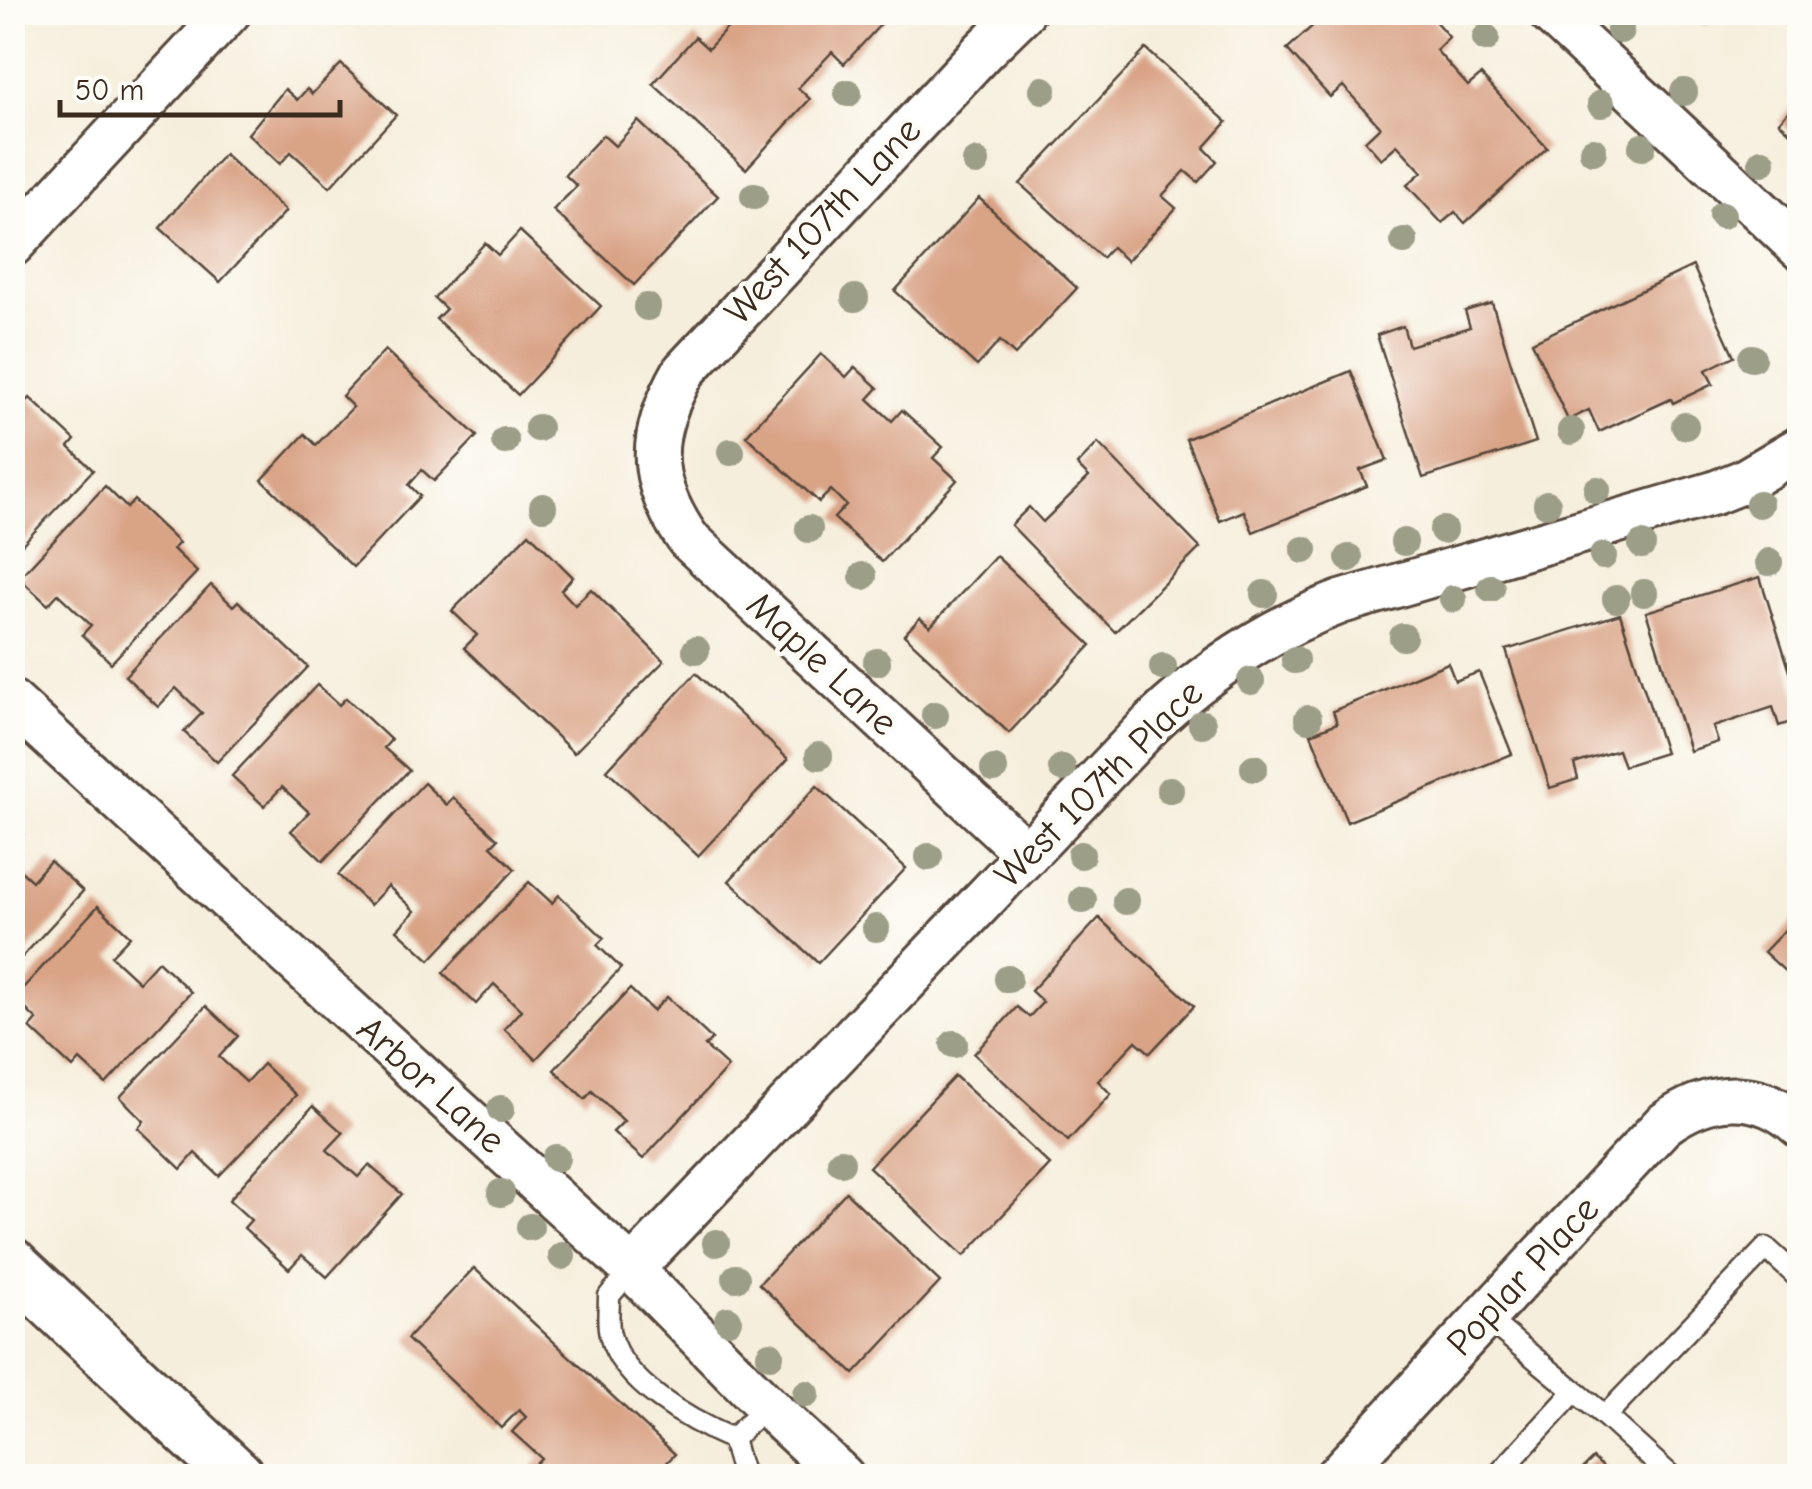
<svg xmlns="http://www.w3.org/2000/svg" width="1812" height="1489" viewBox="0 0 1812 1489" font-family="'Comic Neue',sans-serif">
	<rect width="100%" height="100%" fill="#fdfcf7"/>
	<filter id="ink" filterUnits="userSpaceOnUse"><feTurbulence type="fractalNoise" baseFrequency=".01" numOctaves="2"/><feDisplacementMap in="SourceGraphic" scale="20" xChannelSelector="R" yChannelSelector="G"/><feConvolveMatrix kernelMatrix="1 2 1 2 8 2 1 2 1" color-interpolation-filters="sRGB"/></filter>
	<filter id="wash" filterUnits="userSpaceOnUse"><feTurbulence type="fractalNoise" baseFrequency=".0048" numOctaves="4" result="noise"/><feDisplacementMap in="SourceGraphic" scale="40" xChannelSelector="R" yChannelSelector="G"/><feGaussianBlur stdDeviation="2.25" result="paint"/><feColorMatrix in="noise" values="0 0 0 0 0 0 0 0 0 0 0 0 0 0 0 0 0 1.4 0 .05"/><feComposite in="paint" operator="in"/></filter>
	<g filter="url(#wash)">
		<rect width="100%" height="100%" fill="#f6eedc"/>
		<g id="blocks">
			<g fill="#d9a386">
				<polygon points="742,12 892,12 844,64 832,52 798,88 810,99 746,169 653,84 695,37 708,49"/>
				<polygon points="1328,12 1427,12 1449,37 1436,50 1468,86 1481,75 1547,148 1465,223 1455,212 1442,223 1407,185 1422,172 1397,145 1381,159 1365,141 1380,127 1343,86 1330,97 1287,49"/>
				<polygon points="1671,12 1718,12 1706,25 1693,13 1682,24"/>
				<polygon points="1146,49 1227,122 1204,148 1217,161 1198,182 1185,171 1162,196 1176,208 1127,261 1112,247 1102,258 1020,184"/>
				<polygon points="341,64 396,115 330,187 291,152 280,164 248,134 285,89 297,100 307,89 312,94"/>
				<polygon points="1794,105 1800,110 1800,141 1779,122"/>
				<polygon points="638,121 718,196 634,285 553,210 577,186 565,175 603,135 615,146"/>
				<polygon points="224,154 286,211 220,282 160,228"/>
				<polygon points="979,198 1077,288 1015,355 1000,341 977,366 895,291"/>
				<polygon points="520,231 601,306 518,395 436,319 446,309 434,298 485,243 498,255"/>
				<polygon points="1693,266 1734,356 1706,370 1713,384 1673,403 1671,399 1599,432 1589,410 1568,420 1532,342"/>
				<polygon points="1492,303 1536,442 1423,478 1377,335 1403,326 1409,346 1470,327 1465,311"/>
				<polygon points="385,350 477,436 434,481 422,470 409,485 420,496 353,567 262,480 305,434 316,445 353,407 342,396"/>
				<polygon points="821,354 846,377 855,367 878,388 868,399 892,421 902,410 943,447 933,458 957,480 882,562 834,518 846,505 831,490 819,502 746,436"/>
				<polygon points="1351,371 1387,460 1360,470 1367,486 1253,532 1244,511 1220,521 1186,439"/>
				<polygon points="12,393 24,404 30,398 75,440 69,447 93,470 12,555"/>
				<polygon points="1098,443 1200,548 1115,632 1011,525 1029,507 1043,522 1089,477 1077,465"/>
				<polygon points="105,486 127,508 134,500 179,543 173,549 197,572 111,663 82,635 91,625 58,594 48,605 19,578"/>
				<polygon points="529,533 573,577 561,590 575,605 591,589 664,661 574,753 464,648 477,635 452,611"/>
				<polygon points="996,556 1091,645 1009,733 904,635 920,618 930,627"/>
				<polygon points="1760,577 1800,703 1800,719 1779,726 1773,707 1713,727 1718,742 1690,751 1646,612"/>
				<polygon points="211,585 233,606 238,601 308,667 217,762 184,732 202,713 176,688 158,707 125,676"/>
				<polygon points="1620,614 1665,753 1624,766 1618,750 1574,764 1578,779 1550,788 1506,650"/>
				<polygon points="1448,663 1455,681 1479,672 1512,754 1347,822 1311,734 1337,723 1333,711"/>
				<polygon points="696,673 788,759 698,856 607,770"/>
				<polygon points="317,685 339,705 346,698 391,740 384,748 409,770 323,861 291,831 309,812 282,787 264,806 232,776"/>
				<polygon points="424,783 447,805 453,797 498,839 491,846 515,869 430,960 397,930 415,911 388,886 370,905 338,875"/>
				<polygon points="817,786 906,868 818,963 729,881"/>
				<polygon points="12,826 23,835 12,847"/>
				<polygon points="50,861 83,891 12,968 12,863 32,881"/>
				<polygon points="529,882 552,903 559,895 604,938 597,945 621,968 536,1059 504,1029 521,1010 494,984 476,1004 443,973"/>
				<polygon points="98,906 130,936 111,956 139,982 158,961 191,992 106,1084 80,1060 73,1068 30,1028 37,1020 14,998"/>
				<polygon points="1800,914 1800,985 1764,952"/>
				<polygon points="1099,918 1194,1006 1150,1053 1136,1041 1098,1081 1111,1094 1068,1141 974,1054 1017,1007 1029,1017 1043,1002 1031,991"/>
				<polygon points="630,989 653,1011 667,997 712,1039 705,1046 728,1067 643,1159 613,1132 624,1121 592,1091 585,1099 554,1070"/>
				<polygon points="206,1006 238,1036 219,1057 246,1082 263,1064 296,1095 219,1176 195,1153 181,1169 138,1128 144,1121 120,1097"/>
				<polygon points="955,1076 1050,1165 964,1256 869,1167"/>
				<polygon points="313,1106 343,1133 327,1150 358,1177 369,1165 402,1194 327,1277 302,1255 289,1269 244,1228 251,1220 229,1200"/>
				<polygon points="846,1192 940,1282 854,1374 759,1284"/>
				<polygon points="474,1268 675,1454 654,1476 523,1476 541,1458 512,1432 526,1417 519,1410 501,1428 407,1339"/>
				<polygon points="1593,1458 1613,1476 1575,1476"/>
			</g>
		</g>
	</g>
	<g filter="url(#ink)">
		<use href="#blocks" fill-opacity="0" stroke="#57473a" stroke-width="2.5"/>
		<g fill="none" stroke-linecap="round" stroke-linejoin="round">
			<g stroke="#57473a" stroke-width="25">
				<g id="service">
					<path d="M632,1269L609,1296C609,1308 607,1324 610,1335C622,1383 690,1421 732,1439L767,1406"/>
					<polyline points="1485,1317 1605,1416 1766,1248 1800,1279"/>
					<polyline points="1605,1416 1671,1476"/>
					<polyline points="732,1439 741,1470 740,1476"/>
					<polyline points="1497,1476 1574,1392"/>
				</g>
			</g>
			<g stroke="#57473a" stroke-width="48">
				<g id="minor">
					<path d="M1023,12L983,51L684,371C648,434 646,478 688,539L1027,854"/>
					<polyline points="1549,12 1800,248"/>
					<polyline points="12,245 229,12"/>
					<polyline points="12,702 632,1269 767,1406 842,1476"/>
					<path d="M632,1269L1151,724C1207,670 1268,629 1341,602L1714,493L1744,481L1800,448"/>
					<path d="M1337,1476L1663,1125C1707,1092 1758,1087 1800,1126"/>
				</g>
			</g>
			<g stroke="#57473a" stroke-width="58">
				<polyline id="tertiary" points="12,1265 237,1476"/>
			</g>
			<use href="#service" stroke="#fff" stroke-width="20"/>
			<use href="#minor" stroke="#fff" stroke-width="42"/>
			<use href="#tertiary" stroke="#fff" stroke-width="52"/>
		</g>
		<g fill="#9c9e87">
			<circle cx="1620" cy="30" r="14"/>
			<circle cx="1486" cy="38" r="14"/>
			<circle cx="1043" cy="90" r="14"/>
			<circle cx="1684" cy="92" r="14"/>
			<circle cx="848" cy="93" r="14"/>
			<circle cx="1601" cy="104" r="14"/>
			<circle cx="1642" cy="147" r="14"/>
			<circle cx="1593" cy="151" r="14"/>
			<circle cx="976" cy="162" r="14"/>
			<circle cx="1762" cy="162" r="14"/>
			<circle cx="754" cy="196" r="14"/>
			<circle cx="1722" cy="215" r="14"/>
			<circle cx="1404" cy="241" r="14"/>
			<circle cx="855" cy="298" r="14"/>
			<circle cx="647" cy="307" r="14"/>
			<circle cx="1752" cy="358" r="14"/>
			<circle cx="1685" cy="426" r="14"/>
			<circle cx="538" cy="428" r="14"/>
			<circle cx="1571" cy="431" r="14"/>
			<circle cx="505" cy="441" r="14"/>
			<circle cx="731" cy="452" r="14"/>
			<circle cx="1597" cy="490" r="14"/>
			<circle cx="1547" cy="504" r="14"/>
			<circle cx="1759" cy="504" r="14"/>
			<circle cx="543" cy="507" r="14"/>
			<circle cx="809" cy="529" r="14"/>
			<circle cx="1443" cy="530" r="14"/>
			<circle cx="1404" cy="542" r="14"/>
			<circle cx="1642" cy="545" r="14"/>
			<circle cx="1304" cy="550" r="14"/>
			<circle cx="1603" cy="556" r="14"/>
			<circle cx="1349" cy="558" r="14"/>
			<circle cx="1769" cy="562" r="14"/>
			<circle cx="863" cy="576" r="14"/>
			<circle cx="1491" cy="588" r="14"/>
			<circle cx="1644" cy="593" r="14"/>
			<circle cx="1264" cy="594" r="14"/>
			<circle cx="1453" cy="599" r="14"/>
			<circle cx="1616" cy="599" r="14"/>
			<circle cx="1403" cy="637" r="14"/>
			<circle cx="696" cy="650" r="14"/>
			<circle cx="1295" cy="660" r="14"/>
			<circle cx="877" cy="662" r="14"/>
			<circle cx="1163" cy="667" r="14"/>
			<circle cx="1251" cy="681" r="14"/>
			<circle cx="935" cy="715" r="14"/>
			<circle cx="1308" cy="719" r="14"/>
			<circle cx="1202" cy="724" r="14"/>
			<circle cx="819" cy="756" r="14"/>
			<circle cx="1062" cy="768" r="14"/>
			<circle cx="1254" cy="768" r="14"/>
			<circle cx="994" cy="769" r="14"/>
			<circle cx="1170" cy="790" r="14"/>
			<circle cx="1081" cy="855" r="14"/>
			<circle cx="929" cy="857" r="14"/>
			<circle cx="1083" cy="900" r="14"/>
			<circle cx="1126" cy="901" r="14"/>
			<circle cx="876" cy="928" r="14"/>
			<circle cx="1008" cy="979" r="14"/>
			<circle cx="954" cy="1044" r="14"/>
			<circle cx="501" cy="1109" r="14"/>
			<circle cx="556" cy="1158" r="14"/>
			<circle cx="841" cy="1162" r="14"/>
			<circle cx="501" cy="1193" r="14"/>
			<circle cx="530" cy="1227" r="14"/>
			<circle cx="716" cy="1243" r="14"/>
			<circle cx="562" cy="1256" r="14"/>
			<circle cx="736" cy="1278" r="14"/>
			<circle cx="728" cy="1320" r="14"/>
			<circle cx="770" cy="1355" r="14"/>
			<circle cx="806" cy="1394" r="14"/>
		</g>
	</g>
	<g text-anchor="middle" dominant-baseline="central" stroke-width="9" stroke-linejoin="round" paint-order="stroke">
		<g font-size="38" fill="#3b2a1e" stroke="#fdfcf7">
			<text transform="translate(823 221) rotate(-47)">West 107th Lane</text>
			<text transform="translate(822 664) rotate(43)">Maple Lane</text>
			<text transform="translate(1099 784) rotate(-45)">West 107th Place</text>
			<text transform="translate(431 1085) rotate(42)">Arbor Lane</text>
			<text transform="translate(1523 1276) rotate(-47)">Poplar Place</text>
		</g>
	</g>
	<rect width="1812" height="1489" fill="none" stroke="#fdfcf7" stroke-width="50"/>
	<path d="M60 100v15h280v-15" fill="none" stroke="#3b2a1e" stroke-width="5"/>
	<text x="75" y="100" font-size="30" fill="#3b2a1e" stroke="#fdfcf7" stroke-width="8" paint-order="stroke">50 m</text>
</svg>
